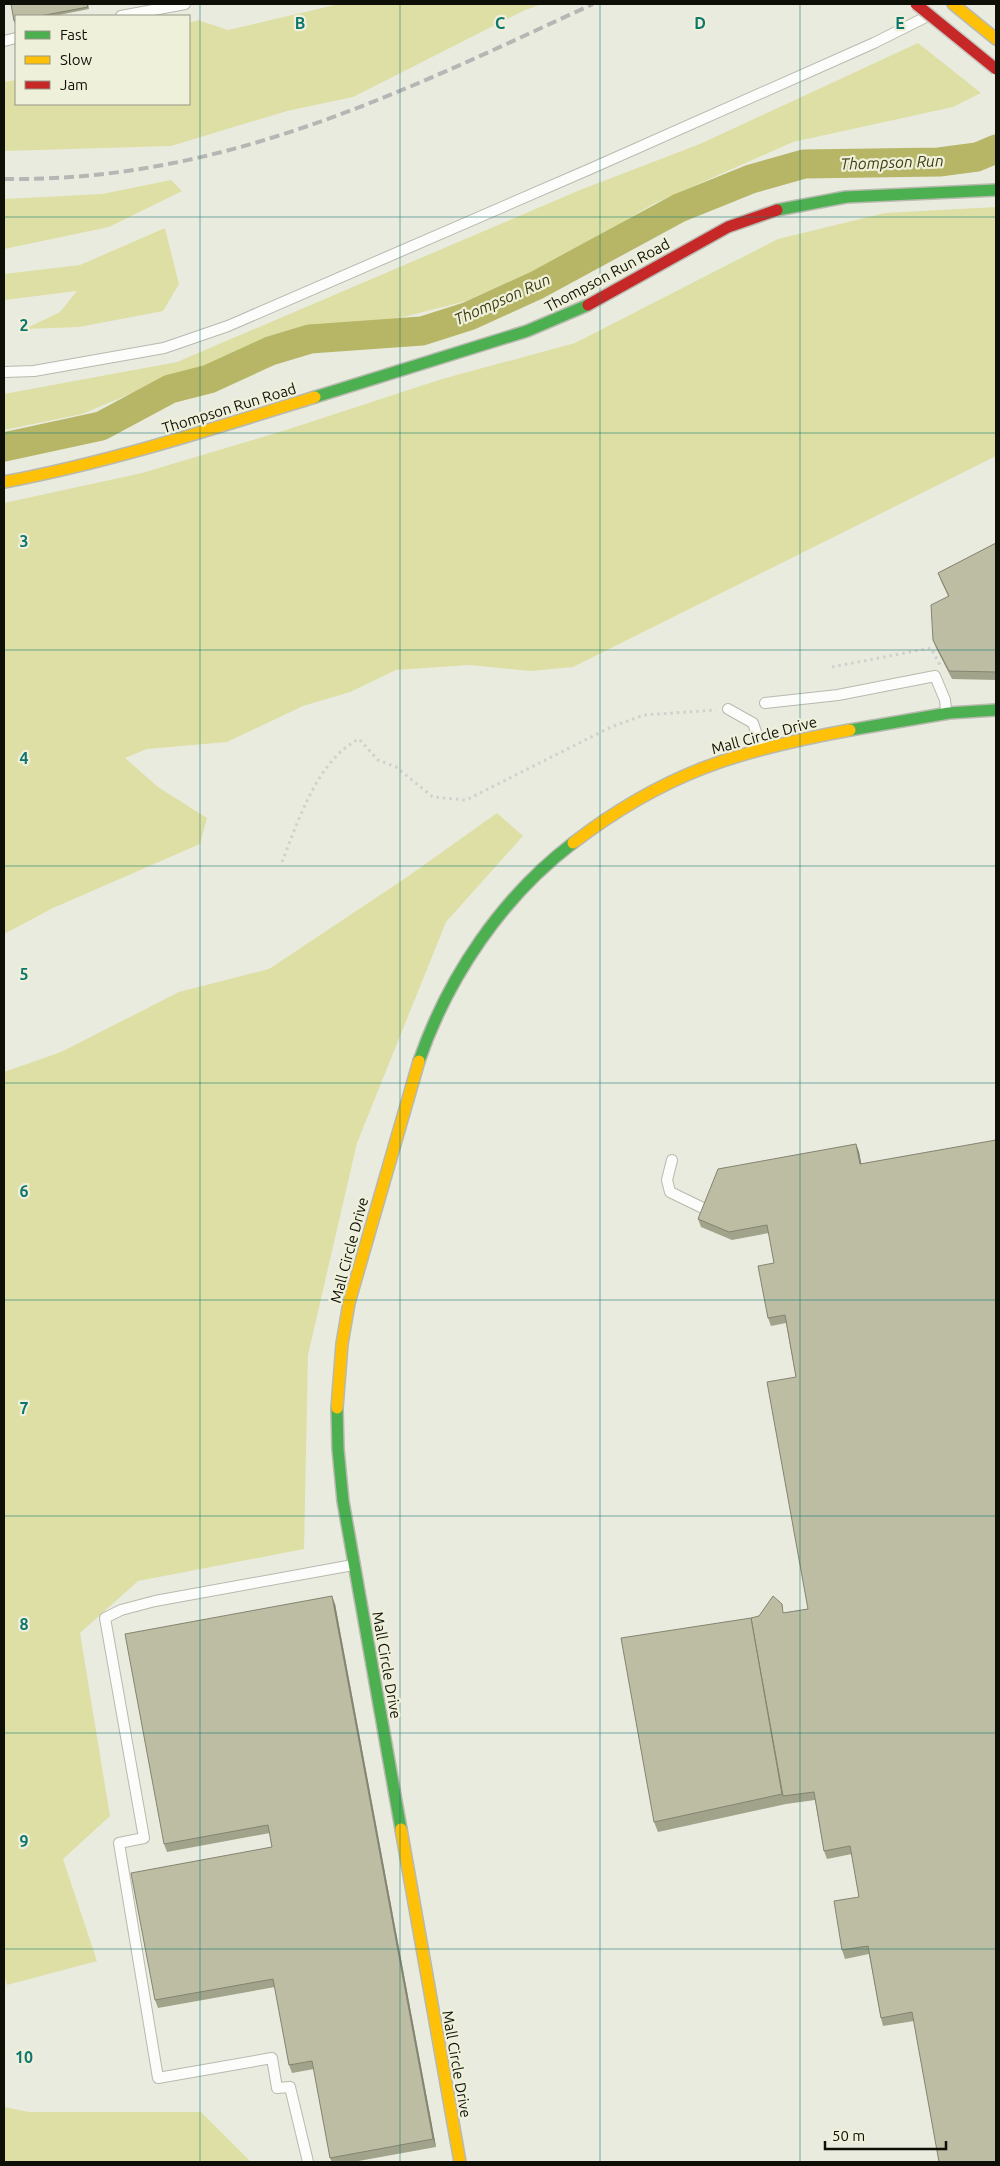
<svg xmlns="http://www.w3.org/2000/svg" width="1000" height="2166" viewBox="0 0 1000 2166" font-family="Ubuntu,sans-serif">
	<rect width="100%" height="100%" fill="#eaebdf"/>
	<g fill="#dedfa5">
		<polygon points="339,4 542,4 525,10 353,97 287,111 171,146 4,151 4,82 16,80 16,104 189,104 189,23 198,20 228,30"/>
		<polygon points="918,43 981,93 953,107 793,142 653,204 566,256 466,301 388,321 313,325 207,367 149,386 82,414 4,430 4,394 177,362 580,190 700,144"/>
		<polygon points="171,180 182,191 109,227 4,249 4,199 102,194"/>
		<polygon points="996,207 996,456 573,667 531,671 470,665 396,670 350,692 303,706 227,742 147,749 125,758 158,787 207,818 200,844 53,908 4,934 4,503 142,473 286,430 442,379 575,343 778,239 885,213"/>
		<polygon points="165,228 179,284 163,311 79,327 25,329 60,312 77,291 4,300 4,274 80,265"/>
		<polygon points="497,813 523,836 446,922 357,1143 308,1355 304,1549 138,1581 80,1633 110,1816 63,1859 97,1961 7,1985 4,1975 4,1072 61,1052 179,992 269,969 410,875"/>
		<polygon points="4,2107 29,2112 201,2112 251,2162 4,2162"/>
	</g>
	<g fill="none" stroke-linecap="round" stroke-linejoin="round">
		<polyline stroke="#b6b666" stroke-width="29" points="4,447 101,426 170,389 209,379 270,351 310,339 422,331 469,316 537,285 679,208 751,179 804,164 939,162 977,157 996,149"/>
		<g stroke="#b8b9af" stroke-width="12">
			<g id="lane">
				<polyline points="121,16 185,4"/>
				<polyline points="4,41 16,38"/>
				<polyline points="4,372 34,371 164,348 228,326 590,169 874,43 926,17"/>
				<polyline points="765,703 838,695 935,676 945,700 946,711"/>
				<polyline points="728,709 753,723 761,747"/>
				<polyline points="672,1160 667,1180 670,1192 707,1210"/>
				<polyline points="308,2162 290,2087 277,2088 272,2058 158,2078 119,1843 144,1838 105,1618 121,1610 155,1601 353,1565"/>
			</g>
		</g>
		<g stroke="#b8b9af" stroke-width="14">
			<g id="fast">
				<polyline points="777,210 846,197 996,190"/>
				<polyline points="315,397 527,331 588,305"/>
				<polyline points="850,730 949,713 996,710"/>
				<path d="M419,1061C448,977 502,897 573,843"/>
				<polyline points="337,1408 338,1449 343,1501 401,1829"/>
			</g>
		</g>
		<g stroke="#b8b9af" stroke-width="14">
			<g id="slow">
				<polyline points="953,4 996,39"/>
				<path d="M4,482C110,462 212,429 315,397"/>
				<path d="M573,843C664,773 739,750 850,730"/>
				<polyline points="337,1408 342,1344 349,1303 419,1061"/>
				<polyline points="401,1829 460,2162"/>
			</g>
		</g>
		<g stroke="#b8b9af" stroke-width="14">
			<polyline id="jam" points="588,305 728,227 777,210"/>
		</g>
		<g stroke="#d0d1cd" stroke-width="3" stroke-dasharray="2.5 4" stroke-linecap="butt">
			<polyline points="832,667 931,648 940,665"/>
			<path d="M282,862C298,822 317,760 359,739L378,760L396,767L433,797L466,800L611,727L644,715L716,710"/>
		</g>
		<use href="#lane" stroke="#fcfcfa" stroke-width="10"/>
		<use href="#fast" stroke="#4caf50" stroke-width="11"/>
		<use href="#slow" stroke="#ffc107" stroke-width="11"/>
		<use href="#jam" stroke="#c62828" stroke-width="11"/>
		<path stroke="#b6b7b4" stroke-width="4" stroke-dasharray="10 5" stroke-linecap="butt" d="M4,179C222,182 400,93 593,4"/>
		<g stroke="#c8c8c2" stroke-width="14" stroke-linecap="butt">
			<polyline id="jam-bridge" points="916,4 996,69"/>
		</g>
		<use href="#jam-bridge" stroke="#c62828" stroke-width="11"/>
	</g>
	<g fill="#a2a38b">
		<polygon points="11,4 88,4 89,9 54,16 16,16 16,24 15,24"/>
		<polygon points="996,543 996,680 952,679 936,648 933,640 948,596 941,581 938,573"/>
		<polygon points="856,1144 859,1152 861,1163 914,2021 883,2026 881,2018 869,1954 845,1959 842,1950 859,1897 852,1854 827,1859 824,1851 815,1800 786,1804 658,1832 654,1822 751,1618 808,1609 796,1377 786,1323 771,1326 768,1318 774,1263 769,1233 732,1240 701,1227 698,1219"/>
		<polygon points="335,1604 436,2147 353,2162 332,2162 330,2158 314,2069 292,2073 289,2065 275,1987 158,2008 155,2000 272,1847 270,1833 167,1852 164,1844"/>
	</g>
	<g fill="#848471">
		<polygon points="856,1144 859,1152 863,1172 860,1164"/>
		<polygon points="332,1596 335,1604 436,2147 433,2139"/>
	</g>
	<g fill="#bcbda2" stroke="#848471">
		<polygon points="11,4 87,4 88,7 40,16 16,16 16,21 14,21"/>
		<polygon points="996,543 996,672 949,671 933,640 931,605 949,596 938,573"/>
		<polygon points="996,1140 996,2162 939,2162 912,2012 881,2018 868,1946 842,1950 834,1901 859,1897 850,1846 824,1851 814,1792 783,1796 751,1618 759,1616 773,1596 782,1604 783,1613 808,1609 767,1382 796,1377 785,1315 768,1318 758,1266 774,1263 767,1225 729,1232 698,1219 718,1169 856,1144 860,1164"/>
		<polygon points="332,1596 433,2139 330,2158 312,2061 289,2065 273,1979 155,2000 131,1873 272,1847 268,1825 164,1844 125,1634"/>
		<polygon points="751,1618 782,1794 654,1822 621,1638"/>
	</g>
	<path fill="none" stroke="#0f766e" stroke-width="1" stroke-opacity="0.55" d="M200,4V2162M400,4V2162M600,4V2162M800,4V2162M4,217H996M4,433H996M4,650H996M4,866H996M4,1083H996M4,1300H996M4,1516H996M4,1733H996M4,1949H996"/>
	<g text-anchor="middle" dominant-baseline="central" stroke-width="4.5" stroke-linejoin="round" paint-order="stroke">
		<g font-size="15" fill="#0e0f07" stroke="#eff0da">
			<text transform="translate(607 275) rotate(-28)">Thompson Run Road</text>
			<text transform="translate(229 408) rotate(-17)">Thompson Run Road</text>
			<text transform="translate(764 735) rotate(-15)">Mall Circle Drive</text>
			<text transform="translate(349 1250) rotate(-75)">Mall Circle Drive</text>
			<text transform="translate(387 1665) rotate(80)">Mall Circle Drive</text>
			<text transform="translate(457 2064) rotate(80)">Mall Circle Drive</text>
		</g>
		<g font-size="16" font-style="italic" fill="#3f3f13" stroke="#eff0da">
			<text transform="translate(892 162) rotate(-2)">Thompson Run</text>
			<text transform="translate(502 299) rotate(-24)">Thompson Run</text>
		</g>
	</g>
	<g font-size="16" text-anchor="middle" font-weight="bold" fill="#0f766e" stroke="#eff0da" stroke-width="4.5" stroke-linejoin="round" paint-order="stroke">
		<text x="300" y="29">B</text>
		<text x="500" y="29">C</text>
		<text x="700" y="29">D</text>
		<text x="900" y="29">E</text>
		<text x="24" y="331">2</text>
		<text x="24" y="547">3</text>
		<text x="24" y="764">4</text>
		<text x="24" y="980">5</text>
		<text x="24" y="1197">6</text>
		<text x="24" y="1414">7</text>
		<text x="24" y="1630">8</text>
		<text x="24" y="1847">9</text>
		<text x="24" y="2063">10</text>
	</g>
	<rect width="1000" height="2166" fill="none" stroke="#0e0f07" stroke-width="10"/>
	<rect x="15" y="15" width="175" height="90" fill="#eff0da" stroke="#959686"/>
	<rect x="25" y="31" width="25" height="8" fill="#4caf50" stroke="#959686"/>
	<text x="60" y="40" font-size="15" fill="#0e0f07">Fast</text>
	<rect x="25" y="56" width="25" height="8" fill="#ffc107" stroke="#959686"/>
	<text x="60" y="65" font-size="15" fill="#0e0f07">Slow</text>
	<rect x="25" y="81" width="25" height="8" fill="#c62828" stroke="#959686"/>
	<text x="60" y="90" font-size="15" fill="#0e0f07">Jam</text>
	<path d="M825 2141v8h121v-8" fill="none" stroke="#0e0f07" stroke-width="2.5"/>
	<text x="832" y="2141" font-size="15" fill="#0e0f07" stroke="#eff0da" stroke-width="4" paint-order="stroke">50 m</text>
</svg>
